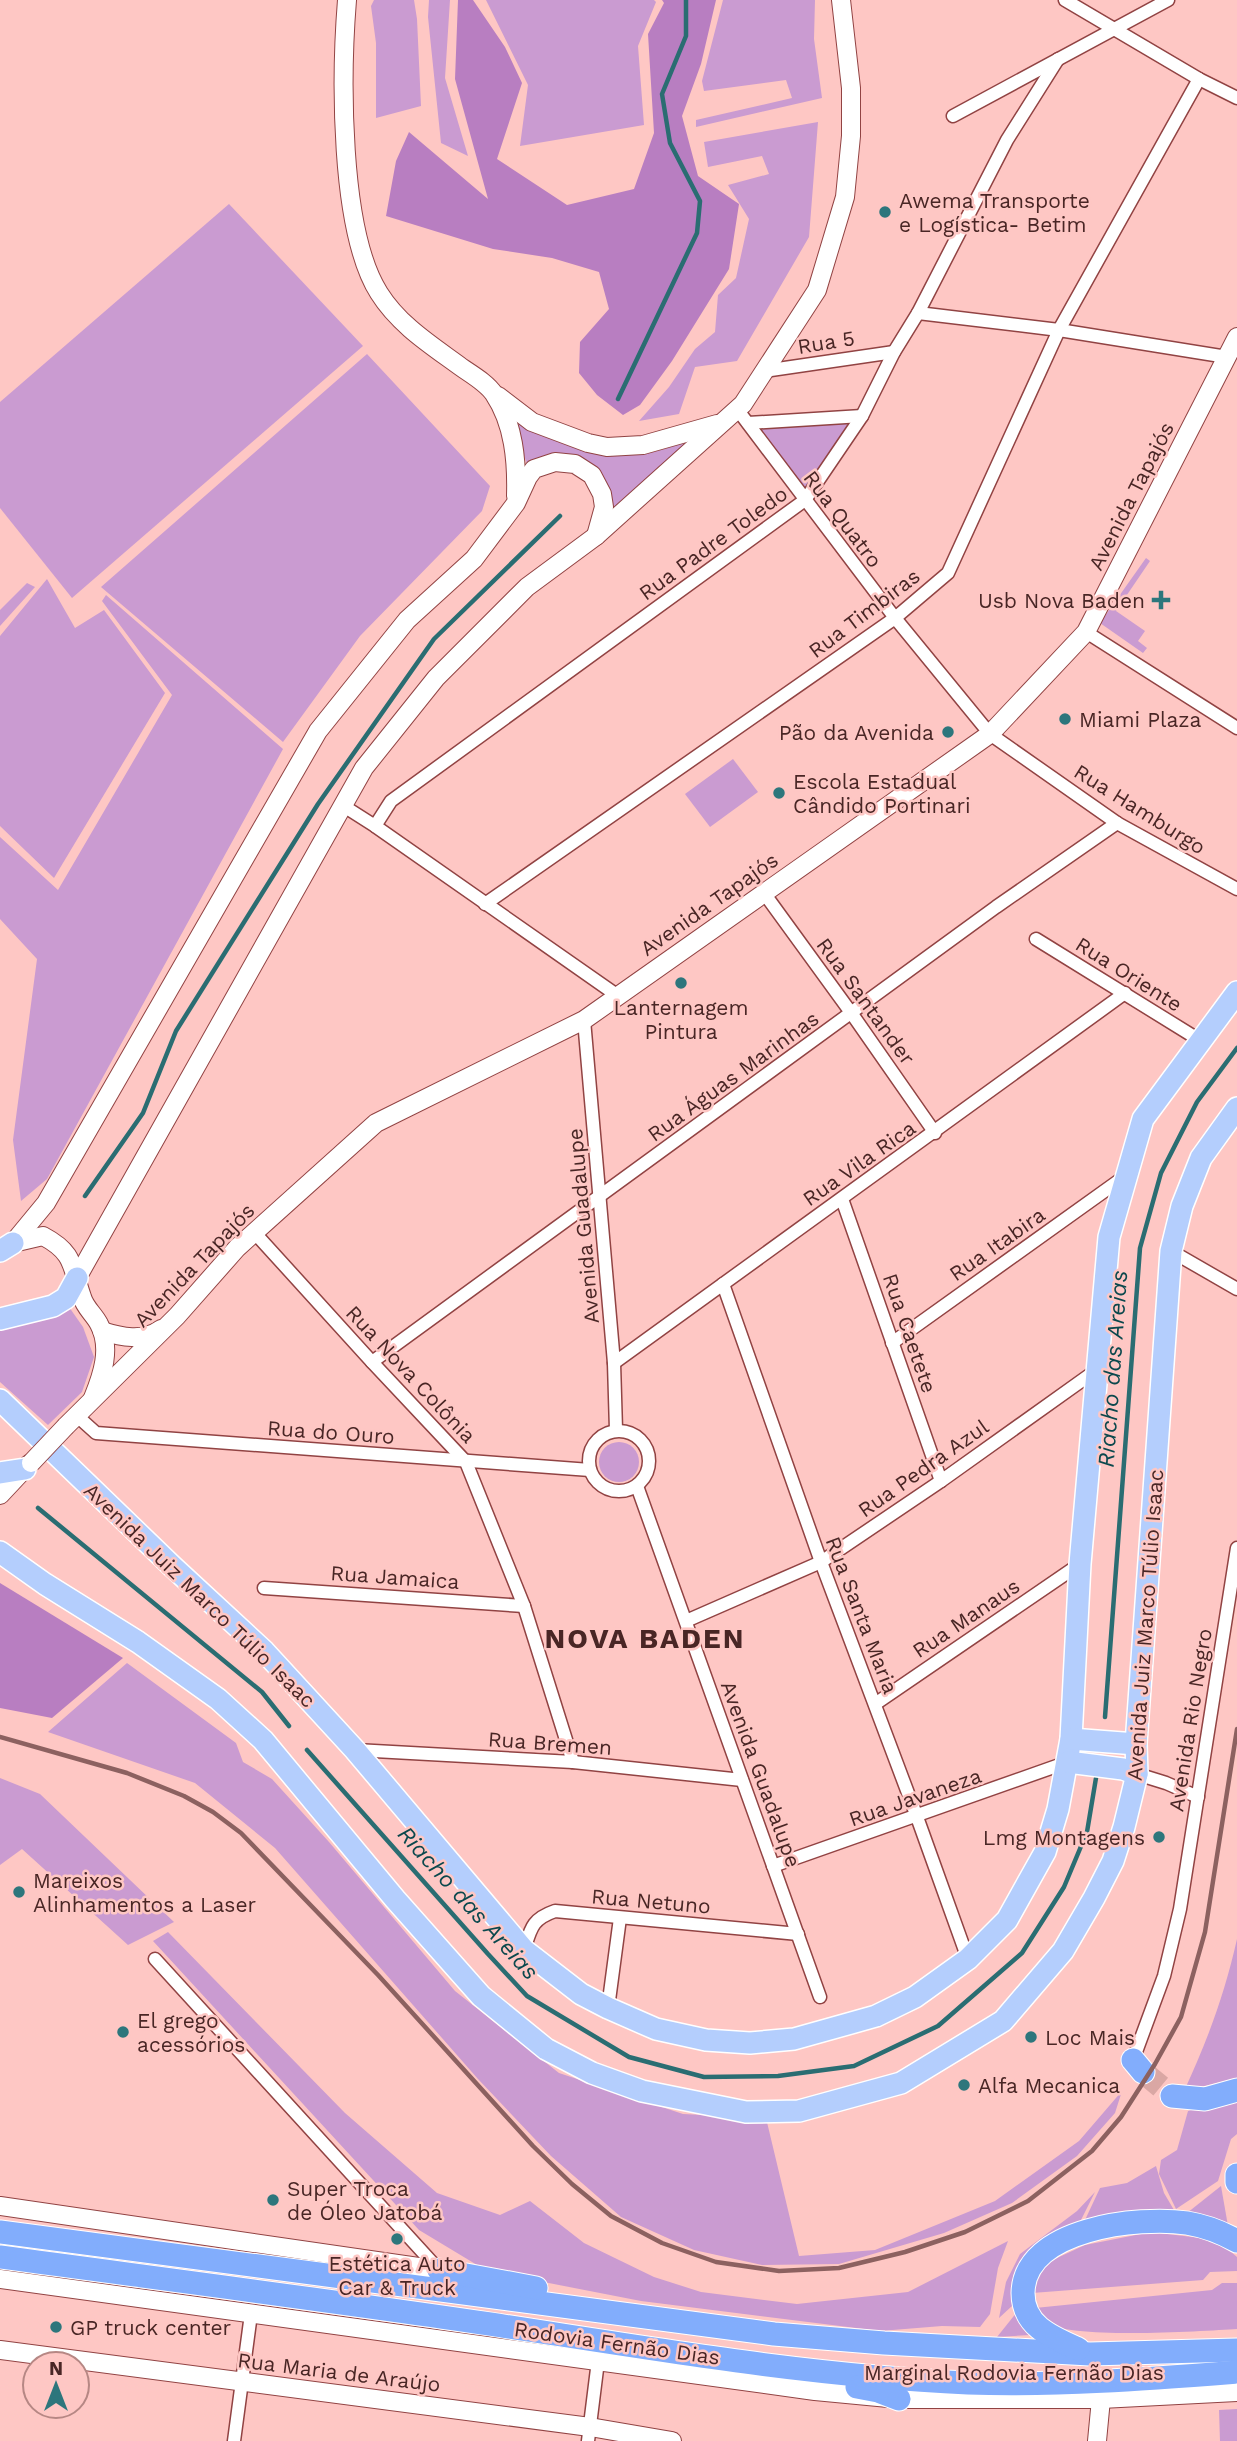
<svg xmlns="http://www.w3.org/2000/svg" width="1237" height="2441" viewBox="0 0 1237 2441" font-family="'Work Sans',sans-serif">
	<rect width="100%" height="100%" fill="#fec7c4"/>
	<g fill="#ca9bd1">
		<polygon points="374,0 414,0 417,19 421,106 376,118 376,43 371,6"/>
		<polygon points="429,0 450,0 445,78 468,156 441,143 428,17"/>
		<polygon points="486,0 654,0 656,2 638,46 644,125 520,146 528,85"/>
		<polygon points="723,0 815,0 814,39 822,98 696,127 696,120 792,98 786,80 704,91 702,81"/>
		<polygon points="818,122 809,237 737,361 695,367 679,414 639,421 669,387 695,349 715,332 718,295 736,278 749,219 728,185 769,174 762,156 708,167 704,142"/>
		<polygon points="229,204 363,346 72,598 0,508 0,402"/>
		<polygon points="367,354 490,486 482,511 360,636 283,742 101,587"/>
		<path d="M509,411C553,441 597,463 653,452C666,449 678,444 690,440L613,512L600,474L528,467Z"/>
		<polygon points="851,422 805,493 756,427"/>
		<polygon points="1146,558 1150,561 1116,611 1145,631 1138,641 1147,648 1143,653 1100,623"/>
		<polygon points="47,579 75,628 104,610 165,693 54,878 0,826 0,636"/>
		<polygon points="27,583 35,587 0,626 0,610"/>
		<polygon points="106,595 283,749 47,1179 21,1201 13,1140 37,959 0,919 0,837 58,890 172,695 102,601"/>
		<polygon points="733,759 758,792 710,827 685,794"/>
		<polygon points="69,1307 83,1327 94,1357 82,1392 48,1425 0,1382 0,1328"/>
		<circle cx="619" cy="1462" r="20"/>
		<polygon points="127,1663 236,1743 243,1762 272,1779 329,1842 455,1991 559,2073 683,2114 766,2118 799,2256 875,2250 995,2201 1079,2141 1122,2091 1115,2113 1077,2156 1012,2203 944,2233 839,2264 762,2265 694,2250 621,2217 551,2156 478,2079 275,1848 195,1783 48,1732"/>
		<polygon points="0,1778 40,1794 174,1922 128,1945 22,1849 0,1865"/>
		<polygon points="168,1932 345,2113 437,2193 500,2215 530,2201 584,2243 654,2277 701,2292 797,2304 908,2292 1008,2241 998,2268 990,2314 980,2327 942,2326 880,2331 641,2301 487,2271 419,2230 153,1941"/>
		<path d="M1237,1939V2078L1184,2091C1207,2042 1225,1993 1237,1939Z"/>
		<polygon points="1237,2099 1237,2134 1231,2139 1218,2181 1176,2209 1159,2174 1161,2160 1177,2150 1188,2111 1202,2106"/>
		<polygon points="1156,2166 1164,2193 1174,2210 1110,2215 1085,2220 1100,2188 1127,2183"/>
		<polygon points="1221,2186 1228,2226 1187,2213"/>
		<polygon points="1095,2192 1079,2224 1049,2237 1021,2261 1012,2306 999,2318 1006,2282 1020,2254 1077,2211"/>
		<polygon points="1151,2232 1217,2240 1237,2257 1237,2271 1210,2272 1203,2280 1032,2293 1044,2264 1085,2245"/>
		<path d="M1222,2283H1237V2329C1203,2331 1068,2340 1044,2322C1041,2319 1038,2312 1035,2308L1212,2290Z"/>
		<polygon points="1017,2312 1018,2319 1030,2335 997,2337"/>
		<polygon points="1237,2409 1237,2441 1220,2441 1219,2410"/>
	</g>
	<g fill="#b87ec1">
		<polygon points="458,0 473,0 505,47 522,83 497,159 567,205 634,189 654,133 648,34 664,3 662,0 716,0 701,64 682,116 698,176 739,204 729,269 672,361 640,405 623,415 597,395 579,373 580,342 609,309 599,272 552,258 493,249 386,216 396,161 409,132 488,199 455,79"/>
		<polygon points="0,1583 123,1658 52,1718 0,1708"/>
	</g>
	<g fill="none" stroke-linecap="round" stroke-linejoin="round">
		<g stroke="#2a6d72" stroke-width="4.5">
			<polyline points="618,399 697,233 700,201 670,143 662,94 686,36 686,0"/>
			<polyline points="85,1196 143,1113 176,1031 318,804 434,639 560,516"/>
			<polyline points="38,1508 262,1692 289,1726"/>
			<polyline points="1105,1717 1140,1248 1161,1173 1197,1102 1237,1048"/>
			<polyline points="307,1750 488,1954 527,1996 629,2057 704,2077 778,2076 854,2066 938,2026 1022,1953 1064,1887 1087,1832 1096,1778"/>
		</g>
		<polyline stroke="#daa7a4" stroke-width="23" stroke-dasharray="23 11" stroke-linecap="butt" points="1143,2072 1172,2096"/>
		<g stroke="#914343" stroke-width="15">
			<g id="street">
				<polyline points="1065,0 1199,79 1237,98"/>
				<polyline points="953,116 1168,0"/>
				<polyline points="918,313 1059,330 1227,357"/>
				<polyline points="764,371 894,352"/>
				<polyline points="737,409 895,618 990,734 1117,823 1237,889"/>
				<polyline points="748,423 862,416"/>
				<polyline points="1086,632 1237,728"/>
				<polyline points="342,805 375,826 618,996"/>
				<polyline points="375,826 391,801 805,500 862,416 894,352 918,313 1007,140 1058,59"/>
				<polyline points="764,893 852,1014 935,1133"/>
				<polyline points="485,904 895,618 948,573 1059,330 1199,79"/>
				<polyline points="1036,939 1201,1041"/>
				<polyline points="584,1020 614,1363 616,1430"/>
				<polyline points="842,1199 941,1481"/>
				<polyline points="254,1232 372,1362 466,1462 524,1606 573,1762"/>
				<polyline points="1171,1251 1237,1289"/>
				<polyline points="723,1284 821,1562 917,1817 968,1959"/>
				<polyline points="892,1343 1124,1177"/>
				<polyline points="372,1362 996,907 1117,823"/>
				<polyline points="614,1363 1125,993"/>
				<polyline points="76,1415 96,1433 590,1470"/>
				<circle cx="619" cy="1461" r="30"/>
				<polyline points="637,1486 820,1997"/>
				<polyline points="264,1588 524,1606"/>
				<polyline points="686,1621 821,1562 941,1481 1098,1369"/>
				<polyline points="875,1704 1080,1564"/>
				<polyline points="356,1750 573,1762 742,1780"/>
				<polyline points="1137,1774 1166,1783 1198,1797"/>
				<polyline points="773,1866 1068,1762"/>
				<path d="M524,1950C531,1928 532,1919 555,1911L798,1934"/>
				<polyline points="155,1959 439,2270"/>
				<polyline points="608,2008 620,1918"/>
				<polyline points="1133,2060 1164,1976 1180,1909 1237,1548"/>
				<polyline points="234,2441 251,2314"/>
				<polyline points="588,2441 598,2361"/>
			</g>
		</g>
		<g stroke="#914343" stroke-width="20">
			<g id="secondary">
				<path d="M347,0C341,74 339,230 379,293C399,325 431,345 461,367C471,374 487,383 494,394C514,424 517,461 516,496"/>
				<polyline points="498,396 532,422 588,443 607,447 643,445 717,424"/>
				<polyline points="13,1243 46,1203 318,731 407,620 474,559 516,503 528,477 534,469 555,462 575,464 592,475 602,494 604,507 596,536"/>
				<path d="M13,1243L43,1236C75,1253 71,1266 82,1297C85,1308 94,1314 99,1324C112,1348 102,1376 93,1398"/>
				<polyline points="77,1278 364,768 436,678 527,587 596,536 743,404 817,290 845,197 851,136 851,88 841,0"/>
				<path d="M102,1331C121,1337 143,1342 161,1329"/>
				<polyline points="66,1426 177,1316 237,1248 376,1123 584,1020 990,734 1086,632 1237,337"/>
				<polyline points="0,1495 29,1464"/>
				<polyline points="0,2206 439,2270"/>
				<polyline points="0,2279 815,2391 899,2399 1101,2399 1237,2392"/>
				<polyline points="0,2350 590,2427 672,2441"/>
				<polyline points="1097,2441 1101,2399"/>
			</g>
		</g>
		<g stroke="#fff" stroke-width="24">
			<g id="primary">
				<polyline points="0,1251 13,1243"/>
				<polyline points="0,1319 53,1306 66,1298 77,1278"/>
				<polyline points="0,1400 172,1566 264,1651 355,1750 524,1950 581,1994 608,2008 656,2029 706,2040 750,2043 794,2039 876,2016 915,1997 968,1959 1007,1920 1045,1852 1058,1809 1071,1739 1080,1564 1109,1237 1143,1119 1237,992"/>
				<polyline points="0,1473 25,1469"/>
				<polyline points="0,1552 45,1584 138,1642 218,1699 263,1740 395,1899 481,1996 546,2049 592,2073 642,2091 746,2112 799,2111 901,2083 1003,2021 1063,1951 1094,1898 1113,1861 1124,1827 1137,1774 1136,1744 1171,1251 1182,1206 1201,1158 1237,1108"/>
				<polyline points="1071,1739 1136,1744"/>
				<polyline points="1068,1762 1123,1769 1137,1774"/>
			</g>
		</g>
		<g stroke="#fff" stroke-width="25">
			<g id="highway">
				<polyline points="1133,2060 1143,2072"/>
				<polyline points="1172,2096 1205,2099 1237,2090"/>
				<polyline points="1237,2175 1237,2182"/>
				<polyline points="0,2232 774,2334 884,2343 1090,2354 1237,2350"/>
				<path d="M0,2257C163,2279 327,2300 490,2324C648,2348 808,2376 968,2383C1058,2386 1147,2379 1237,2372"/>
				<polyline points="439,2270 536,2288"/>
				<path d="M1078,2349C1051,2337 1023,2326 1023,2293C1024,2228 1139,2216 1187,2223C1205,2226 1221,2232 1237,2241"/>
				<polyline points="857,2387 878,2391 899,2399"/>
			</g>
		</g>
		<use href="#street" stroke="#fff" stroke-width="12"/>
		<use href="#secondary" stroke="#fff" stroke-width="18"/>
		<use href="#primary" stroke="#b4cefd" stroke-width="21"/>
		<use href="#highway" stroke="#82adfc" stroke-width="23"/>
		<polyline stroke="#8c6160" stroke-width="4.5" points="0,1737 127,1773 184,1796 213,1812 241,1833 378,1975 533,2146 572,2184 611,2216 662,2243 716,2262 779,2271 839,2268 905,2252 965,2232 1028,2201 1092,2151 1121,2117 1155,2064 1181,2017 1205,1932 1237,1729"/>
		<g stroke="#914343" stroke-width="20" stroke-linecap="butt">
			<polyline id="secondary-bridge" points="31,1463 66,1426"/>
		</g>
		<use href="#secondary-bridge" stroke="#fff" stroke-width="18"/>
	</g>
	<g fill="#2d767c" stroke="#fec7c4" stroke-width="2.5">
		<circle cx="885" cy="212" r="7"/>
		<path d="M1157.5 589.5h7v7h7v7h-7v7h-7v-7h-7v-7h7z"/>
		<circle cx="1065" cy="719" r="7"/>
		<circle cx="948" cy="732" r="7"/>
		<circle cx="779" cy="793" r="7"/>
		<circle cx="681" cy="983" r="7"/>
		<circle cx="1159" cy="1837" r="7"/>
		<circle cx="19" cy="1892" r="7"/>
		<circle cx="123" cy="2032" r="7"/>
		<circle cx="1031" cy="2037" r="7"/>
		<circle cx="964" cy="2085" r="7"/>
		<circle cx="273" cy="2200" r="7"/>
		<circle cx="397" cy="2239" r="7"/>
		<circle cx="56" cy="2327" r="7"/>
	</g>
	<g text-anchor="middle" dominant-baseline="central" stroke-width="5" stroke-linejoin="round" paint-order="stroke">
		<g font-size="21" fill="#492625" stroke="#fec7c4" text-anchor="start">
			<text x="899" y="200">Awema Transporte<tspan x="899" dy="24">e Logística- Betim</tspan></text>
			<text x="1145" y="600" text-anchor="end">Usb Nova Baden</text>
			<text x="1079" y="719">Miami Plaza</text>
			<text x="934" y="732" text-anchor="end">Pão da Avenida</text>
			<text x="793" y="781">Escola Estadual<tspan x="793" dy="24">Cândido Portinari</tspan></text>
			<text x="681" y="1007" text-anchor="middle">Lanternagem<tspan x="681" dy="24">Pintura</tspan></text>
			<text x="1145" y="1837" text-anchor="end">Lmg Montagens</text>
			<text x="33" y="1880">Mareixos<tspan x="33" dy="24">Alinhamentos a Laser</tspan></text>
			<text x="137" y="2020">El grego<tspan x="137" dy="24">acessórios</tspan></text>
			<text x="1045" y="2037">Loc Mais</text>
			<text x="978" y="2085">Alfa Mecanica</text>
			<text x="287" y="2188">Super Troca<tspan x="287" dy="24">de Óleo Jatobá</tspan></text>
			<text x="397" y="2263" text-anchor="middle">Estética Auto<tspan x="397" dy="24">Car &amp; Truck</tspan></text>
			<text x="70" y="2327">GP truck center</text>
		</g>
		<g font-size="21" fill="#492625" stroke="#fec7c4">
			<text transform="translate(826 342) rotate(-9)">Rua 5</text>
			<text transform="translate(1131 496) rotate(-63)">Avenida Tapajós</text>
			<text transform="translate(843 519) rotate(53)">Rua Quatro</text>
			<text transform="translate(713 543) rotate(-36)">Rua Padre Toledo</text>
			<text transform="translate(864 613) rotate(-37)">Rua Timbiras</text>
			<text transform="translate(1140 809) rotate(32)">Rua Hamburgo</text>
			<text transform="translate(709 904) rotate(-35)">Avenida Tapajós</text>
			<text transform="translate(1129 974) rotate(32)">Rua Oriente</text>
			<text transform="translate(866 1001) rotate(54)">Rua Santander</text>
			<text transform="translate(733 1076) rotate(-36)">Rua Águas Marinhas</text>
			<text transform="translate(859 1163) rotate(-35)">Rua Vila Rica</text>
			<text transform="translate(583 1226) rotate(-95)">Avenida Guadalupe</text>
			<text transform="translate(997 1244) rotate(-35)">Rua Itabira</text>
			<text transform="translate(194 1265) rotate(-46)">Avenida Tapajós</text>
			<text transform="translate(910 1333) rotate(71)">Rua Caetete</text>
			<text transform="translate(411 1374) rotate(47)">Rua Nova Colônia</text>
			<text transform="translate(331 1432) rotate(4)">Rua do Ouro</text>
			<text transform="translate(923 1468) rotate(-35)">Rua Pedra Azul</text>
			<text transform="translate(395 1577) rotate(4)">Rua Jamaica</text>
			<text transform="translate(200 1595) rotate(44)">Avenida Juiz Marco Túlio Isaac</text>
			<text transform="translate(862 1615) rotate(69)">Rua Santa Maria</text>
			<text transform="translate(966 1618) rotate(-34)">Rua Manaus</text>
			<text transform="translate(1145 1625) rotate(-86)">Avenida Juiz Marco Túlio Isaac</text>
			<text transform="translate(1190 1720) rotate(-81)">Avenida Rio Negro</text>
			<text transform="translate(550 1743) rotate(4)">Rua Bremen</text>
			<text transform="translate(761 1774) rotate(70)">Avenida Guadalupe</text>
			<text transform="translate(915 1797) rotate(-19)">Rua Javaneza</text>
			<text transform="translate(651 1901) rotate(5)">Rua Netuno</text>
			<text transform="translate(617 2343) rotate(8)">Rodovia Fernão Dias</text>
			<text transform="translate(339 2372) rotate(7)">Rua Maria de Araújo</text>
			<text x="1014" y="2372">Marginal Rodovia Fernão Dias</text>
		</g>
		<g font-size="23" font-style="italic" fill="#0b484d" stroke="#fec7c4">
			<text transform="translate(1113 1369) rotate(-86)">Riacho das Areias</text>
			<text transform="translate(468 1903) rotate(48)">Riacho das Areias</text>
		</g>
		<g font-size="28" font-weight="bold" letter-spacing="2" fill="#492625" stroke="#fec7c4">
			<text x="645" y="1638">NOVA BADEN</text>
		</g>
	</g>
	<g transform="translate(56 2385)"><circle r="33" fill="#fec7c4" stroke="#b68784" stroke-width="2"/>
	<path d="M0-5L12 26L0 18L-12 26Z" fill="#2d767c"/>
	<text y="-10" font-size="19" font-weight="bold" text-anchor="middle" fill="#492625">N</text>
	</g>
</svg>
